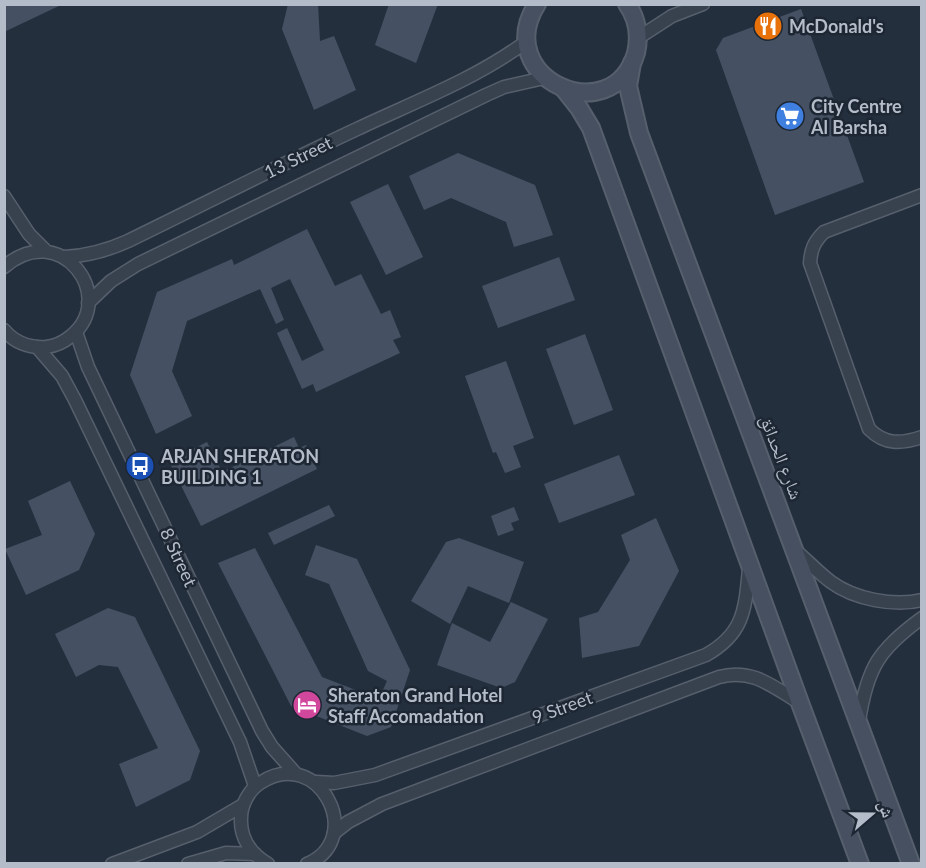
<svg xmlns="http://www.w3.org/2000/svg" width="926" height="868" viewBox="0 0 926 868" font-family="Lato,'Noto Naskh Arabic',sans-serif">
	<rect width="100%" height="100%" fill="#242f3e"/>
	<g fill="#455162">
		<polygon points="4,4 63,4 4,32"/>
		<polygon points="288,4 318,4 320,41 334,36 356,90 314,110 282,29"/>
		<polygon points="389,4 438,4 416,63 375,45"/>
		<polygon points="801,9 864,182 775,215 716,50 723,38"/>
		<polygon points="458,153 535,185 553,235 514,247 506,222 451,198 424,210 409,176"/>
		<polygon points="388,184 423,257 386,275 350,202"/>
		<polygon points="307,229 335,286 361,274 381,314 390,310 401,337 393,340 400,353 316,392 313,384 302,389 277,333 287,328 302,361 324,350 290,279 271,288 284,320 276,324 260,289 187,321 172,371 192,416 156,434 130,375 157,292 232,259 234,265"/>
		<polygon points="559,257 575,300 498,328 482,286"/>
		<polygon points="585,334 613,410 574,425 546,349"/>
		<polygon points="506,361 534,438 513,446 521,467 505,473 496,452 493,453 465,376"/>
		<polygon points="294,437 299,448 306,445 317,469 201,526 169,461 207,442 222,472"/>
		<polygon points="619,455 635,495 559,523 544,484"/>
		<polygon points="70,481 95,534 79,570 26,595 5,549 42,535 28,501"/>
		<polygon points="329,505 335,516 274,545 268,533"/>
		<polygon points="514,507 519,520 511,523 514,530 498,536 491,516"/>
		<polygon points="656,518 679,571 639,646 582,658 579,618 598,612 630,560 621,535"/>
		<polygon points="459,538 524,562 509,603 468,586 450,624 411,601 446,542"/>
		<polygon points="316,545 357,559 410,670 391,727 367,736 291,706 218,563 255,548 322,677 379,699 387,681 368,671 329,584 305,575"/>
		<polygon points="511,602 548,619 515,682 501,688 437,665 452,623 490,642"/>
		<polygon points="108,608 135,617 200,751 190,780 136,807 119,764 158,748 118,667 99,665 76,677 55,634"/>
	</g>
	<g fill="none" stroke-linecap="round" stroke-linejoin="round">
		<g stroke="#565f6c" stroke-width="15">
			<g id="street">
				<polyline points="638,38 672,16 703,4"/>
				<path d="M922,195L824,232C814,242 811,249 810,263L869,429C885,445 901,444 922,437"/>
				<polyline points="4,196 29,234 46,251"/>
				<path d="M64,257C87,256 106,251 128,241C204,204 280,165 357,129C414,102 476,79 527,41"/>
				<path d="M4,267C60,218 119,297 71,336C64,342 55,346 46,347C30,348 15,343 4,330"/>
				<polyline points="88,303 111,281 138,264 486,95 504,87 544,78"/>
				<polyline points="76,332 88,367 262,731 272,747 296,774"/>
				<polyline points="37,347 62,376 75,400 240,742 255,786"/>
				<path d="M796,551C808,561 819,573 831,582C854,599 894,607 922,600"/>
				<path d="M859,721C867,668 879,649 922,618"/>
				<path d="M316,782L334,783L375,775L706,655C745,633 745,608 749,569"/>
				<path d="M334,833L348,822L382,804L719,677C752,668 772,686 800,703"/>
				<polyline points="112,864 197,832 243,805"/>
				<polyline points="188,864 226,853 255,854"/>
				<path d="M268,864C251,854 240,838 241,818C241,805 249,790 260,783C319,744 367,839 307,864"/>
			</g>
		</g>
		<g stroke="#565f6c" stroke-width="20">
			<g id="secondary">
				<path d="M537,4C490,78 612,133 636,53C640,36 637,18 627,4"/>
				<polyline points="632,63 628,86 639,133 911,864"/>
				<polyline points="564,89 579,108 591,128 800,703 860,864"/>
			</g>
		</g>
		<use href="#street" stroke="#38414e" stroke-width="12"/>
		<use href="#secondary" stroke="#465061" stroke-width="16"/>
	</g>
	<defs>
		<g id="restaurant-disc" transform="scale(1.5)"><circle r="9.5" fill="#e8710a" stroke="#1d2633"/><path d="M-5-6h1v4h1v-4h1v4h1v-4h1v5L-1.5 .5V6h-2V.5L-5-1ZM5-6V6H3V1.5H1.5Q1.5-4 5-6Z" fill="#fff"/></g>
		<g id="supermarket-disc" transform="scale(1.5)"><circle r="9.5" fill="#3f7fe0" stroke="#1d2633"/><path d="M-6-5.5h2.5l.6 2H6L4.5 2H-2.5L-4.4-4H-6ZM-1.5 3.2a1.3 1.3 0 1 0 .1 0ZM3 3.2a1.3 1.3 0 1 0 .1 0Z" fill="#fff"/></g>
		<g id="bus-disc" transform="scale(1.5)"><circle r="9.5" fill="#1a4fb4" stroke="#1d2633"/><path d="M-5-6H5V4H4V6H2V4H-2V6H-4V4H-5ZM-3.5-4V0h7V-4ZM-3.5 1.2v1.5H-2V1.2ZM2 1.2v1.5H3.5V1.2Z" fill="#fff"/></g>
		<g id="hotel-disc" transform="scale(1.5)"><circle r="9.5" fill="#d1479c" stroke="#1d2633"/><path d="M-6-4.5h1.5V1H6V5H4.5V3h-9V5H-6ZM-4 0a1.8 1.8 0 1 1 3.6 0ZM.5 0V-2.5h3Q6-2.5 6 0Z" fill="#fff"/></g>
	</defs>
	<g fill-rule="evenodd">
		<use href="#restaurant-disc" x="768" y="26"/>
		<use href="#supermarket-disc" x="790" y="116"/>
		<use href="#bus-disc" x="140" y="466"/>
		<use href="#hotel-disc" x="307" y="705"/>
	</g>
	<g text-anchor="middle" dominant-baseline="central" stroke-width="5" stroke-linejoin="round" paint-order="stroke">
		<g font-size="18" font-weight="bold" fill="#b4bcc9" stroke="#1d2633" text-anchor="start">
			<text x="789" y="26">McDonald's</text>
			<text x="811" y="106">City Centre<tspan x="811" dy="21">Al Barsha</tspan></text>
			<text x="161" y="456">ARJAN SHERATON<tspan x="161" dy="21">BUILDING 1</tspan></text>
			<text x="328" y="695">Sheraton Grand Hotel<tspan x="328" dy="21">Staff Accomadation</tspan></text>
		</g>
		<g font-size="18" fill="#b4bcc9" stroke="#1d2633">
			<text transform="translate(298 157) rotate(-26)">13 Street</text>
			<text transform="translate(782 457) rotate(69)">شارع الحدائق</text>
			<text transform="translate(179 557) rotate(65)">8 Street</text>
			<text transform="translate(562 707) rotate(-20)">9 Street</text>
		</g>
	</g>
	<rect width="926" height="868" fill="none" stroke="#b4bcc9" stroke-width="12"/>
	<g transform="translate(872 814) rotate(70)" stroke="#1d2633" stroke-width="4.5" paint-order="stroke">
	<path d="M0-4.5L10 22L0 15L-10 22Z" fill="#b4bcc9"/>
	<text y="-9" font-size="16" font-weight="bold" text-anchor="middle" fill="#b4bcc9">ش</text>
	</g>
</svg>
